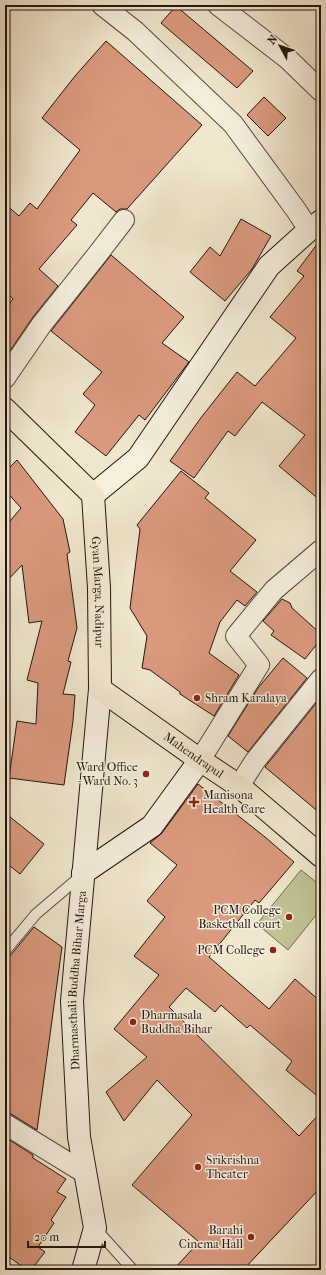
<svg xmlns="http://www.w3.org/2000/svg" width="326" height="1275" viewBox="0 0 326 1275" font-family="'IM FELL French Canon',serif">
	<rect width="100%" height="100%" fill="#f0e7cd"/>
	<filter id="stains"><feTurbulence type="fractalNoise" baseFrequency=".005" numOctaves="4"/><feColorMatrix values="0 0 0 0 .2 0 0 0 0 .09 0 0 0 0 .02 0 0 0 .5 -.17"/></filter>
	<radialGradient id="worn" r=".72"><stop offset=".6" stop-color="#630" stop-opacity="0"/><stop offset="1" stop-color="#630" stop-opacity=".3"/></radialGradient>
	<polygon fill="#c0c394" stroke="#726c52" points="301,870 321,886 321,909 288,950 257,924"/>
	<g fill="#db997e" stroke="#23150f">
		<polygon points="176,6 253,71 237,88 161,23"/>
		<polygon points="106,41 202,125 127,209 120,209 116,212 93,193 71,220 77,225 39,269 58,286 33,317 5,358 5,309 13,299 5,291 5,204 19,216 30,203 37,209 80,150 42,118 75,76"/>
		<polygon points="264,97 286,118 268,136 247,115"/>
		<polygon points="241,219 271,236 252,269 225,301 190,272 210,247 220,256"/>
		<polygon points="321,239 321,501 279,466 305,435 262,402 235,436 228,431 194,478 170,461 200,419 237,372 255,386 296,338 270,317 304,276 297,271"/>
		<polygon points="111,255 184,317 162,343 189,362 145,420 139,415 106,456 75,432 95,405 83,394 102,372 51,331"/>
		<polygon points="17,460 63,519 70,552 67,554 77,628 68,661 71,662 63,694 75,695 73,721 64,785 9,778 17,721 36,724 38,683 27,680 42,621 29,623 22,565 5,583 5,527 21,508 5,490 5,472"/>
		<polygon points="181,471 209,493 205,498 256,540 230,571 257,592 245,606 237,600 220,622 209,653 239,675 214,716 180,694 180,692 150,670 142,668 147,636 130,608 140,529 137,525"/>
		<polygon points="282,599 290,603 292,608 321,634 321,639 305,659 271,635 274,631 263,621"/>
		<polygon points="283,658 307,678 248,752 228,736 258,688"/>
		<polygon points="321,697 321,814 265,767"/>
		<polygon points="198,784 265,837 294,862 259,903 255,900 209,957 269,1009 295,979 321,1002 321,1099 286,1070 292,1061 250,1025 247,1028 221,1005 215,1012 186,988 169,1007 299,1136 321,1112 321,1187 243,1270 173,1270 199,1242 132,1185 192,1115 157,1080 124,1121 106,1092 147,1057 114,1029 159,975 134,956 165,917 147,901 177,865 150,843 162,833"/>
		<polygon points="5,813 44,844 20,874 5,862"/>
		<polygon points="34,927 62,947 37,1130 11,1114 5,1113 5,962"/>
		<polygon points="5,1137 33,1155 33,1158 66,1179 57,1192 66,1197 51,1220 54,1223 38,1247 45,1252 31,1270 27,1270 5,1254"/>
	</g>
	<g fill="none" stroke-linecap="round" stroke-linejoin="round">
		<g stroke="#564a3e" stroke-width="12">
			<g id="service">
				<polyline points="5,951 36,914 82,875"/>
				<polyline points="95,1228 133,1270"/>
			</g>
		</g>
		<g stroke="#564a3e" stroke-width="22">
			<g id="minor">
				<polyline points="102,5 135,31 233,124 296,210 309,230"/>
				<polyline points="218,5 288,59 321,91"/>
				<polyline points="5,378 42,324 97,255 124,220"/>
				<polyline points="200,760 259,665 236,636 274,590 321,550"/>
				<polyline points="239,786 255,761 321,679"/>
				<polyline points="5,1124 85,1173"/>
			</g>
		</g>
		<g stroke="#23150f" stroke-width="24">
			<g id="secondary">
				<polyline points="93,495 138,458 269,266 309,230 321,221"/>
				<polyline points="83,873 152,826 200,760"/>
				<path id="s1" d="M83,1270L95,1228L79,1137L72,1001L100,689"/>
			</g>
		</g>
		<g stroke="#23150f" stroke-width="24">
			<g id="primary">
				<path id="s2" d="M5,409L93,495L99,588L100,689L200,760L239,786L321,856"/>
			</g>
		</g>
		<use href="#service" stroke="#f5efde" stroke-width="10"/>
		<use href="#minor" stroke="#f5efde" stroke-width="20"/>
		<use href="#secondary" stroke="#f5efde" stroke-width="22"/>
		<use href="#primary" stroke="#f0e7cd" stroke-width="22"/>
	</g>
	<g fill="#8f2418" stroke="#f5efde" stroke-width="1.5">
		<circle cx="197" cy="698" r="4"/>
		<circle cx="146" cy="774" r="4"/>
		<path d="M192 796h4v4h4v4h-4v4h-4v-4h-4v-4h4z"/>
		<circle cx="289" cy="917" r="4"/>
		<circle cx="273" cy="950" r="4"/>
		<circle cx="133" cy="1022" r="4"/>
		<circle cx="198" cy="1167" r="4"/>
		<circle cx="251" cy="1237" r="4"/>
	</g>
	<g text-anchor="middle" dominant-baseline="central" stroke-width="3" stroke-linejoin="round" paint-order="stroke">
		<g font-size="12" fill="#23150f" stroke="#f5efde">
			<text stroke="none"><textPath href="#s2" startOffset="220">Gyan Marga, Nadipur</textPath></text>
			<text stroke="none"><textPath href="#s2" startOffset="432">Mahendrapul</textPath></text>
			<text stroke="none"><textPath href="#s1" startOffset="293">Dharmasthali Buddha Bihar Marga</textPath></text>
		</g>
		<g font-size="12" fill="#23150f" stroke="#f5efde" text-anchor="start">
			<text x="205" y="698">Shram Karalaya</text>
			<text x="138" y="767" text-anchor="end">Ward Office<tspan x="138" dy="14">- Ward No. 3</tspan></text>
			<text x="203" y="795">Manisona<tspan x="203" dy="14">Health Care</tspan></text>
			<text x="281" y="910" text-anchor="end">PCM College<tspan x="281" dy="14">Basketball court</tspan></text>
			<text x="265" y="950" text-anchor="end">PCM College</text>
			<text x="141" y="1015">Dharmasala<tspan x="141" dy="14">Buddha Bihar</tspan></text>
			<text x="206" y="1160">Srikrishna<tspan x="206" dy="14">Theater</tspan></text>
			<text x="243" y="1230" text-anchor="end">Barahi<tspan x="243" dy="14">Cinema Hall</tspan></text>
		</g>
	</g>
	<rect width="326" height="1275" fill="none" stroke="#f0e7cd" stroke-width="20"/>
	<rect x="6" y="6" width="314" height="1263" fill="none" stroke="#23150f" stroke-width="2"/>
	<rect x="10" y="10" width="306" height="1255" fill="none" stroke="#23150f"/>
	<g transform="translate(280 46) rotate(310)" stroke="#f5efde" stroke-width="3" paint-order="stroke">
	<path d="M0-3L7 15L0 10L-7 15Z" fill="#23150f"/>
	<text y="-6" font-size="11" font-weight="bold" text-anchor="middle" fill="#23150f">N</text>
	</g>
	<path d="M28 1241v6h77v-6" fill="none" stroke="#23150f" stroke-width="2"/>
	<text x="34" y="1241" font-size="12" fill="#23150f" stroke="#f5efde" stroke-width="3" paint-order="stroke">20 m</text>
	<rect width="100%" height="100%" filter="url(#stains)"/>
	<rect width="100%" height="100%" fill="url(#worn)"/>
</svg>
